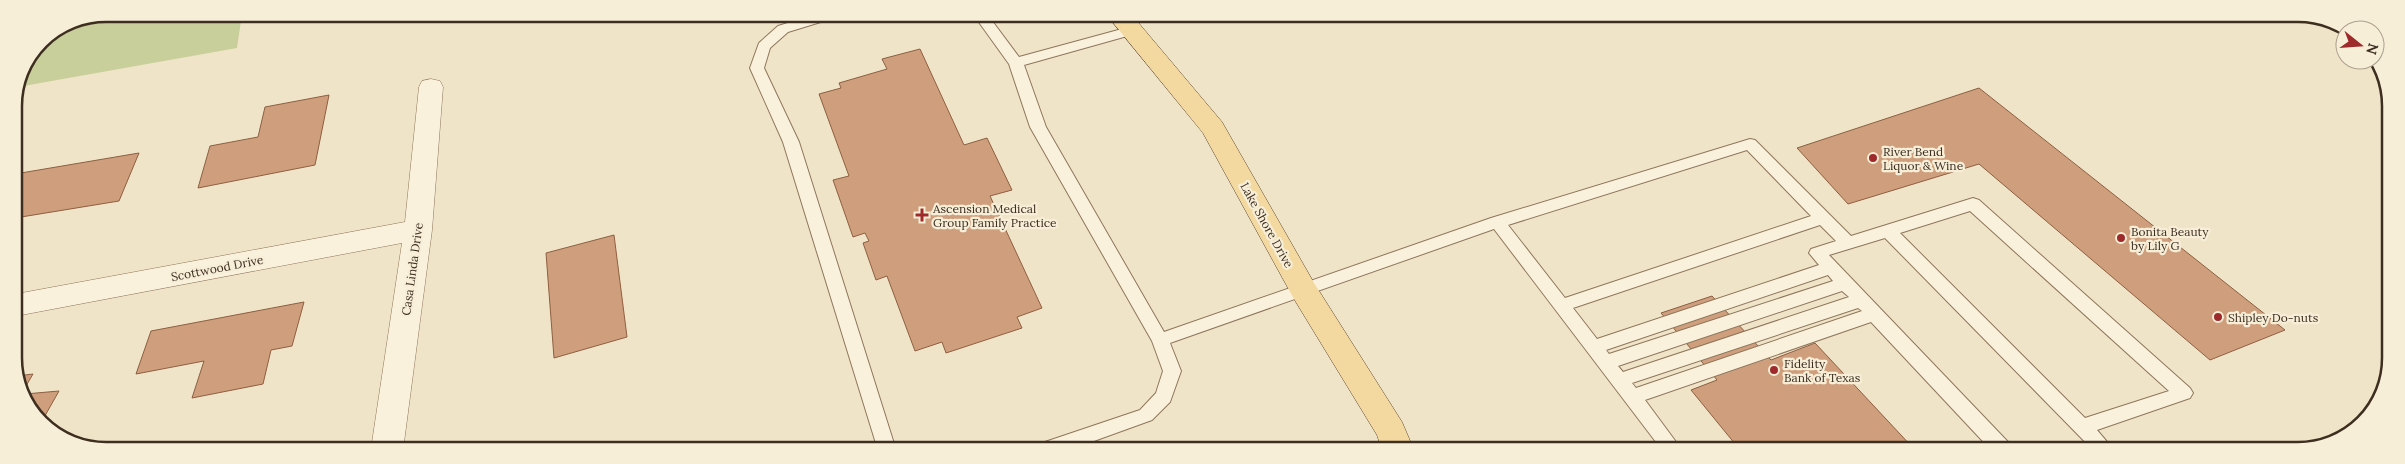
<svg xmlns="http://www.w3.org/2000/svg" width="2405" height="464" viewBox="0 0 2405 464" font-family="Lora,serif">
	<rect width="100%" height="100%" fill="#f0e4c8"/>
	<path fill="#c9cf9b" d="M106,14H242L237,48L18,87C23,59 44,31 72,21C82,17 95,16 106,14Z"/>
	<g fill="#cf9f7d" stroke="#8d5f41">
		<polygon points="920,49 964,145 987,138 1012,190 990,196 1042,308 1017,317 1022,328 946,353 942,342 915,351 887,276 876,280 863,243 869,241 865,233 853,237 833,180 849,176 819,94 841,88 839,83 887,69 882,59"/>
		<polygon points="1979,88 2285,330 2210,360 1979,164 1848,204 1797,148"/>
		<polygon points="329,95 315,165 198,188 210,146 258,137 265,107"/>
		<polygon points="139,153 119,201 15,218 15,174"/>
		<polygon points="614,235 627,337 554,358 546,253"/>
		<polygon points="1712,296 1771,360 1815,343 1915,450 1740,450 1691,390 1717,380 1661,313"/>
		<polygon points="304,302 292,346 271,350 263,384 192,398 204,361 136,374 151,331"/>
		<polygon points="33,374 23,391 17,381 17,376"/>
		<polygon points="59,391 42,421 25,394"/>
	</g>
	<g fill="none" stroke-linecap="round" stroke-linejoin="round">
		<g stroke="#8d765c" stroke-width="2">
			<g id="service">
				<polygon points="817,14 839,14 837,17 788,32 770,48 764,68 799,142 896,450 878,450 783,142 750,68 759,43 778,26"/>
				<path d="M973,14H987L1019,57L1133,26L1140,30L1138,33L1024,65L1046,127L1164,332L1491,218L1750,139L1755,140L1851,236L1973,198L1979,200L2190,388L2193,393L2190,398L2097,430L2114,450H2093L1885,238L1829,255L2010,444L2012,450H1991L1871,322L1645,400L1682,450H1662L1494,229L1170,343L1181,371L1170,402L1152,420L1069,450H1037L1039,444L1140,410L1156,393L1163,371L1152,341L1030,127L1009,64ZM1747,150L1811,216L1565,298L1508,225ZM1970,211L2169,391L2085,418L1900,233ZM1820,225L1836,241L1811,249L1809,253L1819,265L1597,339L1573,308ZM1828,275L1833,281L1609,354L1606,350ZM1842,291L1849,297L1623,372L1618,366ZM1858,308L1862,311L1636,388L1632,383Z"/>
			</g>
		</g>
		<g stroke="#8d765c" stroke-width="1">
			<polygon id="minor" points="431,79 440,81 443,87 432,230 403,450 371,449 402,243 16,316 16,294 405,222 419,87 422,81"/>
		</g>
		<g stroke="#5b4430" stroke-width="1">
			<polygon id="primary" points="1106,14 1131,14 1222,122 1314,283 1402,422 1414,450 1382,450 1377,435 1294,299 1203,133"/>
		</g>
		<use href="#service" fill="#faf1dc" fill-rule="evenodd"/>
		<use href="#minor" fill="#faf1dc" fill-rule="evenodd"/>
		<use href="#primary" fill="#f3d9a0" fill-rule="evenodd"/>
	</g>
	<g fill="#9e2a2b" stroke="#f7eed8" stroke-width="2">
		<circle cx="1873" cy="158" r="5"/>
		<path d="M919.5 207.5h5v5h5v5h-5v5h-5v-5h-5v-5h5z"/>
		<circle cx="2121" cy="238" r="5"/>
		<circle cx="2218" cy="317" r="5"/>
		<circle cx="1774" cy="370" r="5"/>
	</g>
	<g text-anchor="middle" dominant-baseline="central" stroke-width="4.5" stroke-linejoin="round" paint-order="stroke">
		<g font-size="12" fill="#3d2e20" stroke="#f7eed8" text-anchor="start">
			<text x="1883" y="151">River Bend<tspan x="1883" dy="14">Liquor &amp; Wine</tspan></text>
			<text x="933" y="208">Ascension Medical<tspan x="933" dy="14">Group Family Practice</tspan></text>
			<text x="2131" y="231">Bonita Beauty<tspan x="2131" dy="14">by Lily G</tspan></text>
			<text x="2228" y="317">Shipley Do-nuts</text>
			<text x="1784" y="363">Fidelity<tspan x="1784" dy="14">Bank of Texas</tspan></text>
		</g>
		<g font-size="12" fill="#3d2e20" stroke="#f7eed8">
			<text transform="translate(1267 225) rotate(61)">Lake Shore Drive</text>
			<text transform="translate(217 268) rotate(-11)">Scottwood Drive</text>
			<text transform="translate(412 269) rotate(-82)">Casa Linda Drive</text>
		</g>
	</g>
	<path d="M0 0H2405V464H0ZM106 22H2298A84 84 0 0 1 2382 106V358A84 84 0 0 1 2298 442H106A84 84 0 0 1 22 358V106A84 84 0 0 1 106 22Z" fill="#f7eed8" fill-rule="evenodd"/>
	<path fill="none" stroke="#3d2e20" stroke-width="2.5" d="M106 22H2298A84 84 0 0 1 2382 106V358A84 84 0 0 1 2298 442H106A84 84 0 0 1 22 358V106A84 84 0 0 1 106 22Z"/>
	<g transform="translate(2360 45) rotate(107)"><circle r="24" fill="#f7eed8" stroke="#ada18e"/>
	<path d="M0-4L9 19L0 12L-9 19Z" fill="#9e2a2b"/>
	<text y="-8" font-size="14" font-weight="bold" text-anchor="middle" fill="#3d2e20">N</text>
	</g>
</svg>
